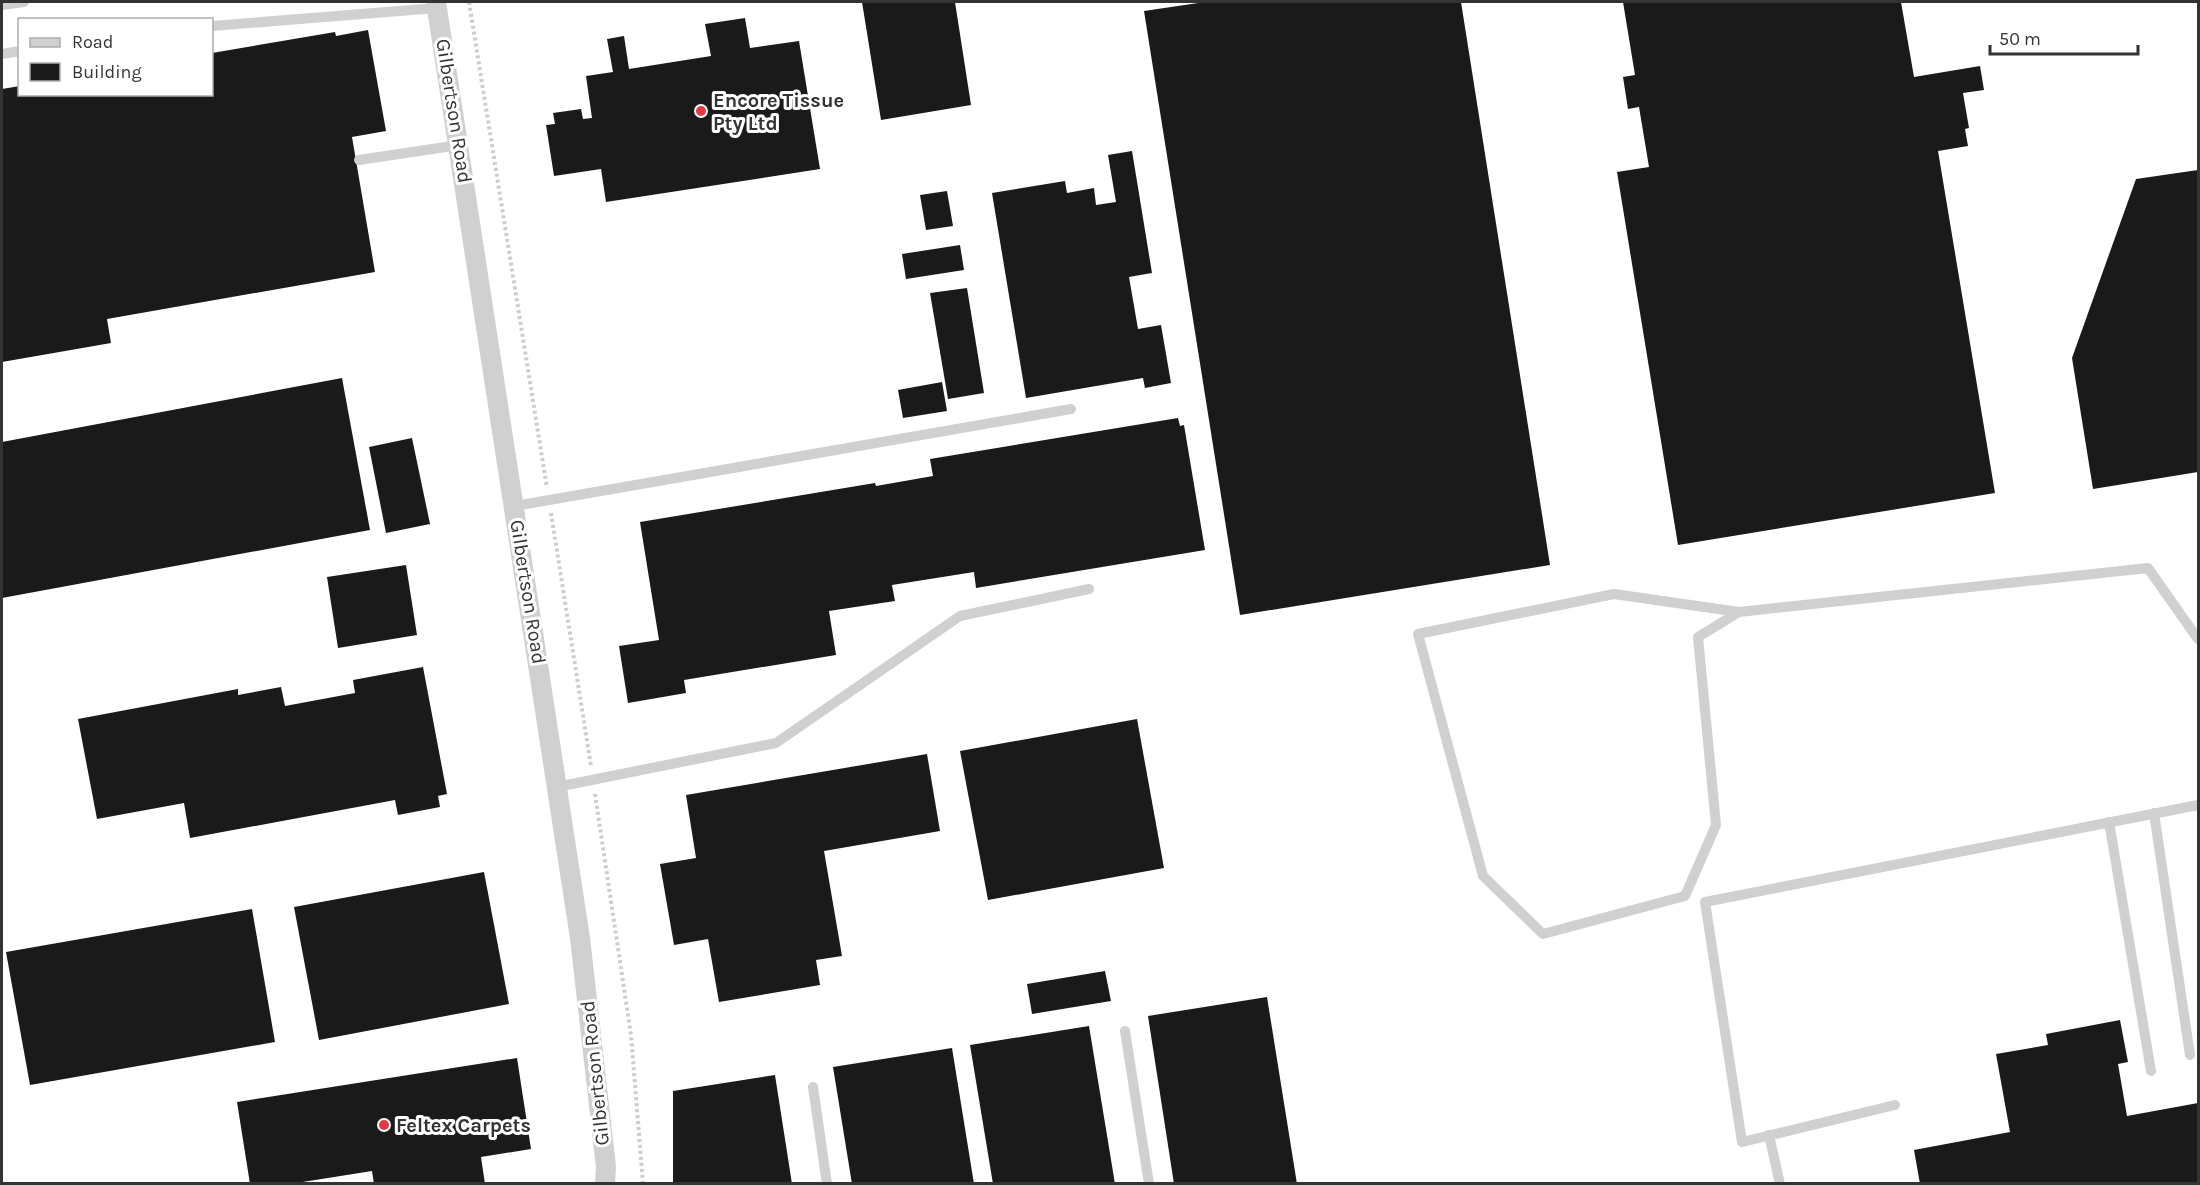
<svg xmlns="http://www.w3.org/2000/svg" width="2200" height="1185" viewBox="0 0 2200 1185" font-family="Karla,sans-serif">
	<rect width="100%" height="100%" fill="#fff"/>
	<g fill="#1a1a1a">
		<polygon points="862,2 955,2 971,105 881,120"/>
		<polygon points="1205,2 1461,2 1550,565 1240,615 1144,11"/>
		<polygon points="1623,2 1901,2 1914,77 1980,66 1984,90 1963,93 1969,128 1965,129 1968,146 1938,151 1995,493 1678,545 1617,172 1649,167 1639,107 1628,109 1623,77 1635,75"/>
		<polygon points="745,18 750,48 799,41 820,169 606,202 601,169 554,176 546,125 555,124 553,113 581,109 583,119 592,118 586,76 613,72 607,39 624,36 629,69 711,56 705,24"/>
		<polygon points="368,30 386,131 352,137 375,272 107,319 111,343 2,362 2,89 20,86 20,94 212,94 212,53 335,32 336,36"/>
		<polygon points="1132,151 1152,273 1129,277 1138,329 1161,325 1171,383 1145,388 1143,378 1026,398 992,193 1065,181 1067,193 1094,188 1096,205 1116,202 1108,155"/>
		<polygon points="2198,170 2198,472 2093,489 2072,358 2136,179"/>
		<polygon points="947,191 953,226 926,230 920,195"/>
		<polygon points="960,245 964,270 906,279 902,254"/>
		<polygon points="967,288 984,393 948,399 930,293"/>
		<polygon points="342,378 370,530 2,598 2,442"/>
		<polygon points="942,382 947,411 903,418 898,390"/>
		<polygon points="1178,418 1180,426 1184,425 1205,550 976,588 974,572 892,585 895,601 829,611 836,655 684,680 686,693 628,703 619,646 659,640 640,522 875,483 876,486 933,476 930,459"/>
		<polygon points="412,438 430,524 386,533 369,447"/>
		<polygon points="406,565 417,635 338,648 327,577"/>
		<polygon points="423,667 447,794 438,796 440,807 398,815 395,800 190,838 184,803 97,819 78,719 238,689 238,695 281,687 285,706 355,693 353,680"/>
		<polygon points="1137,719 1164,868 988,900 960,751"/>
		<polygon points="927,754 940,831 824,851 842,956 816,960 820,985 719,1002 708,939 674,945 660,864 696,858 686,795"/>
		<polygon points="484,872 509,1004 319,1040 294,907"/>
		<polygon points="252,909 275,1042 30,1085 6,952"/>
		<polygon points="1105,971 1111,1001 1032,1014 1027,984"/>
		<polygon points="1267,997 1297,1184 1174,1184 1148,1016"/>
		<polygon points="2120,1020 2128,1062 2118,1064 2127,1116 2198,1103 2198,1184 1920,1184 1914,1150 2010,1132 1996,1054 2048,1045 2046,1034"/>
		<polygon points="1089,1026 1115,1184 993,1184 970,1045"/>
		<polygon points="952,1048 974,1184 852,1184 833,1067"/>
		<polygon points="517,1058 531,1149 481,1157 485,1184 374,1184 372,1171 290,1184 250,1184 237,1102"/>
		<polygon points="775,1075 792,1184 673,1184 673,1091"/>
	</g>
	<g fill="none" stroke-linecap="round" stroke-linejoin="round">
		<g stroke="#cdcdcd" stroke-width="4" stroke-dasharray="3 3" stroke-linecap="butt">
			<polyline points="469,2 547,488"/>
			<polyline points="551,513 591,766"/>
			<polyline points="595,794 631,1035 643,1184"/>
		</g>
		<g stroke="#d0d0d0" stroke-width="10">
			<polyline points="2,5 24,2"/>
			<polyline points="212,26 437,8"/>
			<polyline points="2,54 20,51"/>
			<polyline points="359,160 459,145"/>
			<polyline points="515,506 1071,409"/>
			<polyline points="1739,612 1698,637 1716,825 1685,896 1543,934 1483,876 1418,634 1614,594 1739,612 2148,568 2198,639"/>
			<polyline points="557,787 776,743 960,616 1089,589"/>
			<polyline points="2154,813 2190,1055"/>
			<polyline points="2109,822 2151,1071"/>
			<polyline points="1125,1031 1149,1184"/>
			<polyline points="813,1087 827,1184"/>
			<polyline points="1895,1105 1742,1142 1705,902 2198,805"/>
			<polyline points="1769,1135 1780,1184"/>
		</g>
		<polyline stroke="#d0d0d0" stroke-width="20" points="436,2 580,938 606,1167 605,1184"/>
	</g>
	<g fill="#e63946" stroke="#fff" stroke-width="2">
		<circle cx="701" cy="111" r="6"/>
		<circle cx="384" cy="1125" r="6"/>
	</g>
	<g text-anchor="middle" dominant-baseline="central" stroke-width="6" stroke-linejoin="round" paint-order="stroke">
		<g font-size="20" font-weight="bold" fill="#333" stroke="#fff" text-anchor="start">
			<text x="713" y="100">Encore Tissue<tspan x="713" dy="23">Pty Ltd</tspan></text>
			<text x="396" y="1125">Feltex Carpets</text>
		</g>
		<g font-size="20" fill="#333" stroke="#fff">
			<text transform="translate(454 111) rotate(81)">Gilbertson Road</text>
			<text transform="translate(528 592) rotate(81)">Gilbertson Road</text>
			<text transform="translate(595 1073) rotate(-96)">Gilbertson Road</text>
		</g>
	</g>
	<rect width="2200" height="1185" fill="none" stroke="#333333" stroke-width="6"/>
	<rect x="18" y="18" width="195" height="78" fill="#ffffff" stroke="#adadad" stroke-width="1.5"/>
	<rect x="30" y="38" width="30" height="9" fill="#d0d0d0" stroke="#adadad" stroke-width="1.5"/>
	<text x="72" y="48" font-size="18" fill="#333333">Road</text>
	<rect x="30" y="63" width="30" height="18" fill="#1a1a1a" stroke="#adadad" stroke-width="1.5"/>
	<text x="72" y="78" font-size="18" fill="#333333">Building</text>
	<path d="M1990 45v9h148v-9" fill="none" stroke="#333333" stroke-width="3"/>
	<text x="1999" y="45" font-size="18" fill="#333333" stroke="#ffffff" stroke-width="4.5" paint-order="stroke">50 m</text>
</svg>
